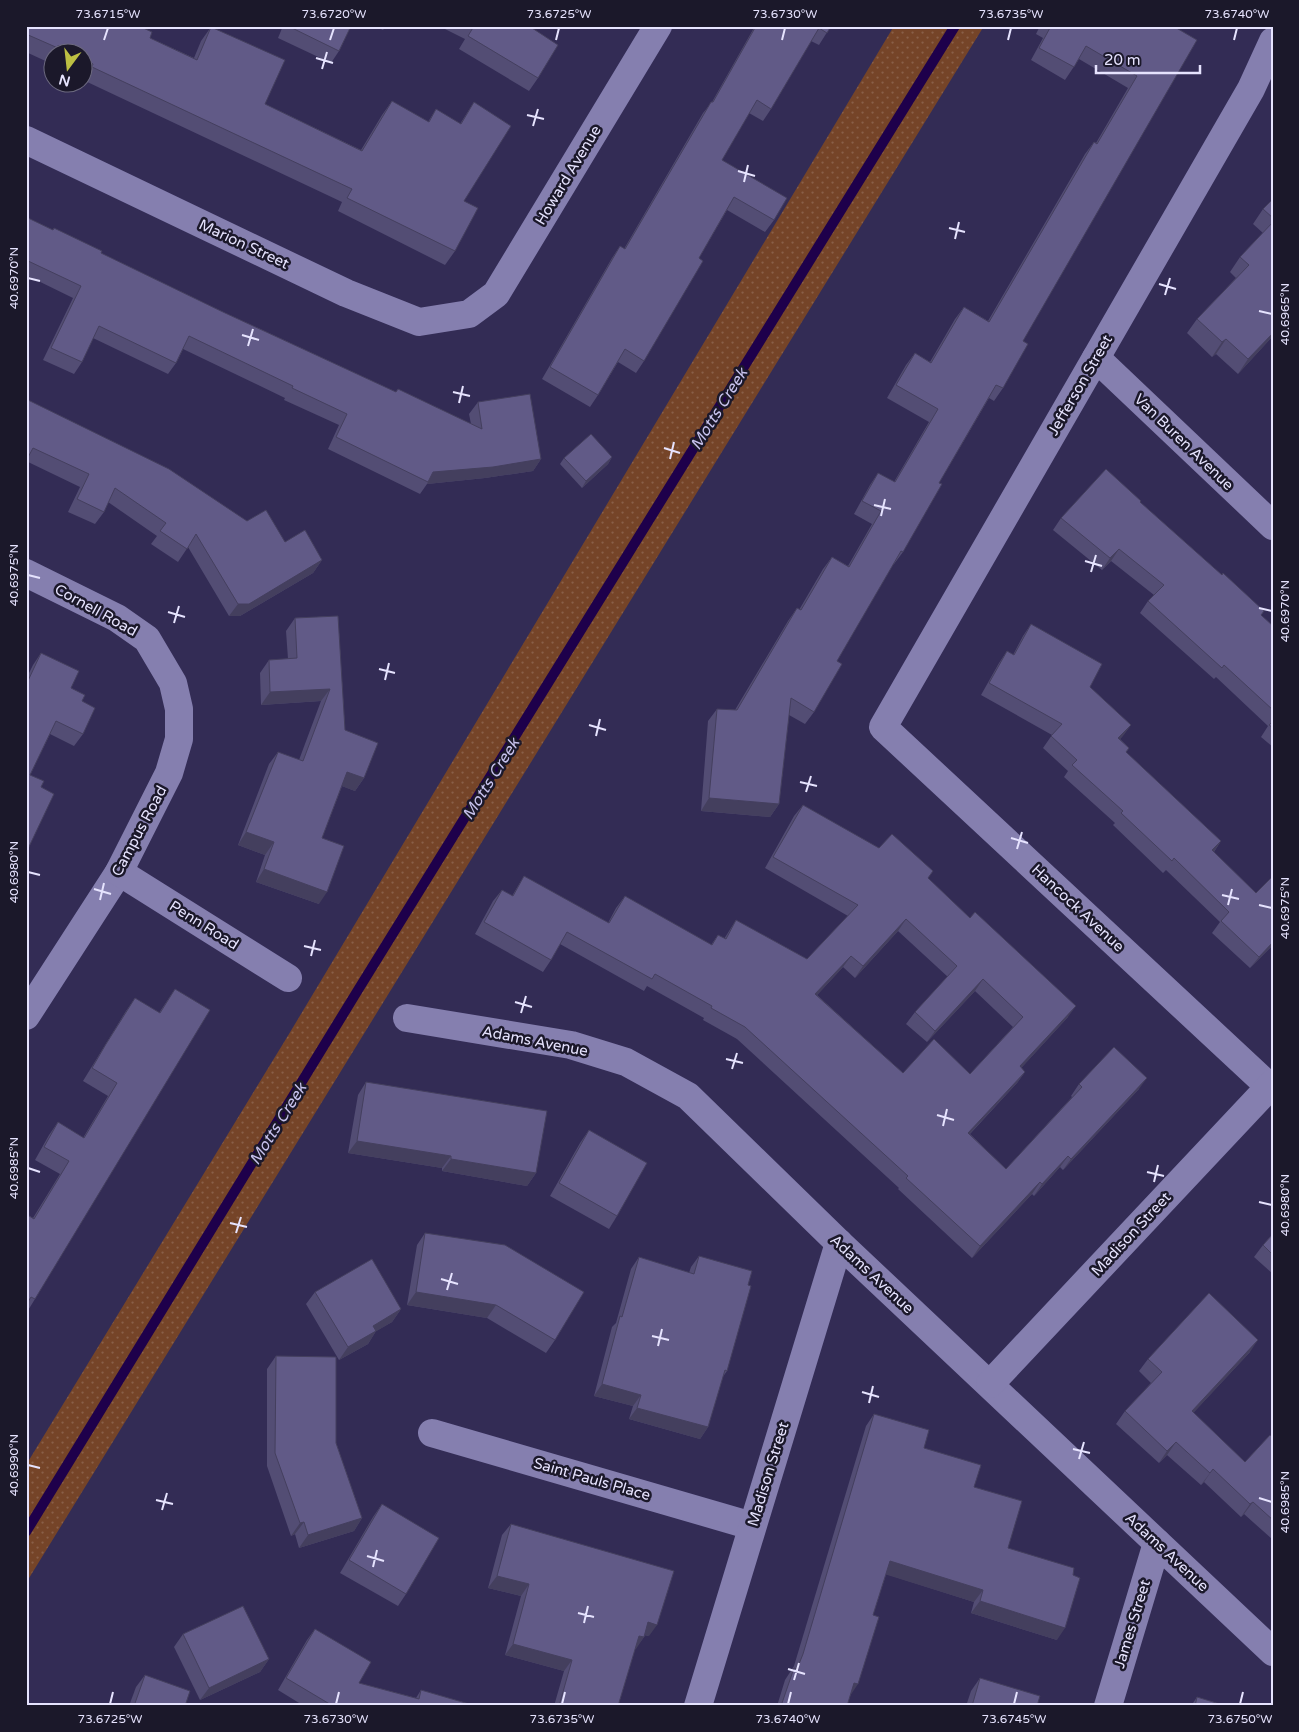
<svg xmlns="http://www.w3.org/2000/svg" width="1299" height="1732" viewBox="0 0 1299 1732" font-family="'Varela Round',sans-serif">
	<defs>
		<pattern id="grass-dots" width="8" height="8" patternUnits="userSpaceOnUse" patternTransform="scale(1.25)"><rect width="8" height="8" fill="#754428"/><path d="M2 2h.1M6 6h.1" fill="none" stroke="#895f48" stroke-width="1.8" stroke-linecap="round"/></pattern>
	</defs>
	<rect width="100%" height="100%" fill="#332c55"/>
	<polygon fill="url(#grass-dots)" points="894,26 984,26 26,1583 26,1465 289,1034"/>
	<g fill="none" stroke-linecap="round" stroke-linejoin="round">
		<polyline stroke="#1e004b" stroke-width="10" points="26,1532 358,990 955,26"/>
		<g stroke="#857faf" stroke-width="28">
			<polyline points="1273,41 1251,89 883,727 1273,1090"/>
			<polyline points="26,140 346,293 419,322 469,314 496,294 658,26"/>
			<polyline points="1096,358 1273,526"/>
			<polyline points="26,573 117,618 147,639 173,683 179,709 179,739 169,773 119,872 26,1016"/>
			<polyline points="119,872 288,978"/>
			<polyline points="407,1018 571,1045 626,1062 688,1096 839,1243 1273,1652"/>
			<polyline points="990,1384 1273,1083"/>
			<polyline points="432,1433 752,1526"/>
			<polyline points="698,1706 839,1243"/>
			<polyline points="1108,1706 1157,1543"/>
		</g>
	</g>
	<g fill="#534d74" fill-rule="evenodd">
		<polygon points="26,26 108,27 108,26 139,26 150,38 194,58 201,41 211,27 265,104 361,150 382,115 392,101 428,122 436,109 460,124 474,102 464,201 455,251 445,265 338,211 342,202 83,80 84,78 82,77 82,52 52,52 52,64 26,52"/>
		<polygon points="283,26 351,26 339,51 331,63 278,38"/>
		<polygon points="375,26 386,26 383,30"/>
		<polygon points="439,26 529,26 538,78 529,91 459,49 465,39"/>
		<polygon points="755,26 831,26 819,45 811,41 771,109 763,121 749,113 722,160 774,220 765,232 727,210 699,258 644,361 636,373 618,362 598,395 590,407 542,379 612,258 620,246 624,249 703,113 712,102"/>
		<polygon points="1040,26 1173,26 1023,341 1003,388 994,401 989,398 939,483 903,552 894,564 893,564 837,661 814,712 805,724 789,715 779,804 770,817 701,811 708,721 717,709 735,710 788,621 797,608 799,610 823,569 832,557 848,566 872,524 854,514 870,485 878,473 894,482 929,422 887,398 906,365 915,353 930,362 955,319 964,307 988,321 1085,154 1094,142 1096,143 1128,88 1079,59 1065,80 1031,60 1043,38 1036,34"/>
		<polygon points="1273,199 1273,336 1238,374 1216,354 1212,357 1187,333 1197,319 1236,278 1230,272 1240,257 1263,233 1253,224 1263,209"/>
		<polygon points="26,217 223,312 396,392 398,389 471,424 469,414 478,402 541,459 533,471 485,478 427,484 420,494 328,449 339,425 284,400 285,398 183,349 176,363 168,374 93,338 82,362 74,374 43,360 73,298 26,275"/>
		<polygon points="26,399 247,521 285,542 322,560 313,573 240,616 229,616 188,547 178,562 151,544 157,536 108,502 104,512 95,524 68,512 80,487 26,461"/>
		<polygon points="612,457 608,464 582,488 560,464 564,458"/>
		<polygon points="1140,502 1222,575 1264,611 1261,615 1273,626 1273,747 1261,737 1268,726 1216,677 1214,679 1140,613 1148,601 1154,595 1111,561 1102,570 1053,530 1061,518"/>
		<polygon points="338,616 345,730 364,778 355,791 342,786 322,838 319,904 256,882 265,855 238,845 269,764 278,752 299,760 321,701 261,705 260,673 269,660 288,659 286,631 295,618"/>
		<polygon points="1031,624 1090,687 1131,725 1120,739 1129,748 1126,752 1221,841 1214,852 1273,945 1250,968 1212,933 1220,922 1166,870 1163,873 1113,825 1115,823 1064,777 1068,771 1043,748 1052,735 981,695 999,663 1007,651 1013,655 1023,636"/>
		<polygon points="41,653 82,701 83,734 74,746 50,734 30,775 41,787 26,853 26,679 33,665"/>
		<path d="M803,805L928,878L1068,1017L1021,1068L1025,1072L1017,1083L970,1134L1006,1169L1072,1097L1071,1096L1079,1084L1139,1089L1063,1170L1060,1167L1034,1196L1032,1194L972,1258L898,1189L899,1188L737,1039L703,1020L704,1018L647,986L644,991L560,944L551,960L543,972L475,934L493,901L502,890L512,896L524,876L608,923L616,908L625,896L711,945L718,935L724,939L736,920L807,959L848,916L765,868L794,816ZM898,931L948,977L915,1012L906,1024L927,1042L975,991L1013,1027L970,1074L903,1073L817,995L843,967L855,978Z"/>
		<polygon points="175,989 35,1299 27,1312 26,1214 33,1218 60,1174 35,1160 49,1135 58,1122 83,1138 108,1096 83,1081 126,1011 135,998 159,1013"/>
		<polygon points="366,1082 536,1173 527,1186 442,1171 442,1168 348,1153 358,1095"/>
		<polygon points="589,1130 617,1216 609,1229 550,1196 580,1143"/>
		<polygon points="425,1233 555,1340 546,1353 487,1318 407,1305 417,1245"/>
		<polygon points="1273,1234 1273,1274 1254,1257 1263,1245"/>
		<polygon points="699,1256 727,1371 722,1378 708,1427 700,1439 629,1419 633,1406 594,1396 612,1327 616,1323 631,1269 639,1257 689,1273 691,1267"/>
		<polygon points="315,1292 401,1309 392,1322 376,1331 368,1344 339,1360 306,1304"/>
		<polygon points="1250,1352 1193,1413 1245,1462 1273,1438 1273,1540 1244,1514 1241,1517 1204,1482 1201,1485 1167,1455 1159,1463 1116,1424 1125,1411 1151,1383 1139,1371 1148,1359"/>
		<polygon points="276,1356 336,1443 362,1518 354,1531 299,1548 295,1534 291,1536 267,1466 267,1369"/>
		<polygon points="874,1414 924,1448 974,1487 1057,1640 971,1613 974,1602 886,1574 873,1615 847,1706 777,1706 785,1680 794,1666 866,1426"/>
		<polygon points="382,1504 406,1594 398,1606 340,1573 373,1517"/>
		<polygon points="511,1524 649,1636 644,1635 644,1637 635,1649 618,1706 554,1706 564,1671 505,1655 521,1596 488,1588 502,1535"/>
		<polygon points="315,1629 359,1683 416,1698 421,1690 476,1706 304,1706 278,1690 307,1640"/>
		<polygon points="183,1634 269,1659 260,1672 200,1700 174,1647"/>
		<polygon points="145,1675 185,1706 129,1706 136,1687"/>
		<polygon points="980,1678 1037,1706 966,1706 971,1691"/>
		<polygon points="1197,1697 1226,1706 1191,1706"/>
	</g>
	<g fill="#443f5e">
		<polygon points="1273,333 1273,336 1238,374 1248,359"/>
		<polygon points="1226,339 1216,354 1212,357 1222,342"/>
		<polygon points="612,457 608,464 582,488 586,481"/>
		<polygon points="541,459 533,471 485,478 427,484 433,472"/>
		<polygon points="1119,549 1111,561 1102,570 1110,558"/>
		<polygon points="322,560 313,573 240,616 229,616 238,604"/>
		<polygon points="330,689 321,701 261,705 270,692"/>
		<polygon points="1131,725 1123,736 1110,750 1118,738"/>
		<polygon points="347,772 364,778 355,791 339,785"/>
		<polygon points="709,798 779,804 770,817 701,811"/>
		<polygon points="246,832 274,842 265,855 238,845"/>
		<polygon points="1221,841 1213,853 1212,850"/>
		<polygon points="264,869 327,892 319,904 256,882"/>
		<polygon points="906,919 898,931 855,978 863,966"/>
		<polygon points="1273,942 1273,945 1250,968 1259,957"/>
		<polygon points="851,956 843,967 807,1006 815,994"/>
		<polygon points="983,979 975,991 927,1042 935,1031"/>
		<polygon points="1076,1006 1068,1017 1012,1078 1020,1066"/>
		<polygon points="1025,1072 1017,1083 960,1144 968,1133"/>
		<polygon points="1147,1078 1139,1089 1063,1170 1071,1159"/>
		<polygon points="357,1141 451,1156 442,1168 348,1153"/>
		<polygon points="1068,1156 1060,1167 1034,1196 1042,1184"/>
		<polygon points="451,1159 536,1173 527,1186 442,1171"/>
		<polygon points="1040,1182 1032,1194 972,1258 980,1246"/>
		<polygon points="416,1292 496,1305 487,1318 407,1305"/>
		<polygon points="401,1309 392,1322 370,1335 376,1331 368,1344 339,1360 348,1347 373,1326"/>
		<polygon points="1258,1340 1250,1352 1183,1424 1192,1411"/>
		<polygon points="602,1384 641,1395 633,1406 594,1396"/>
		<polygon points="637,1408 708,1427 700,1439 629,1419"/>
		<polygon points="1176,1442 1167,1455 1159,1463 1167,1451"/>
		<polygon points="1213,1469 1204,1482 1201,1485"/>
		<polygon points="1253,1502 1244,1514 1241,1517 1250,1504"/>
		<polygon points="362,1518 354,1531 299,1548 308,1535"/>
		<polygon points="304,1522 295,1534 291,1536 300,1523"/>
		<polygon points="890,1561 983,1590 974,1602 881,1573"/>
		<polygon points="497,1576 529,1584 521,1596 488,1588"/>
		<polygon points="980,1601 1065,1628 1057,1640 971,1613"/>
		<polygon points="648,1622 657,1625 649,1636 640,1634"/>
		<polygon points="639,1636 644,1637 636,1649 631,1647"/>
		<polygon points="513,1644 572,1660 564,1671 505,1655"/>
		<polygon points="269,1659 260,1672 200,1700 209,1688"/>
		<polygon points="854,1683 858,1684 850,1696"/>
	</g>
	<g fill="#615a87" stroke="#443f5e" fill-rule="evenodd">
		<polygon points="26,26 106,26 110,28 111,26 139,26 152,32 150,38 197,60 211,27 285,60 265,104 362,151 392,101 429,122 436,109 461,124 474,102 511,126 464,201 478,208 455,251 347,198 352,189 92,67 93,64 82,59 82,52 67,52 26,34"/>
		<polygon points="288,26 351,26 339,51"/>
		<polygon points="474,26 529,26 558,45 538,78 468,36"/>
		<polygon points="756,26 831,26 827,33 819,28 771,109 757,100 722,160 787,198 774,220 734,197 699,258 703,261 644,361 625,349 598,395 550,367 620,246 625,249 711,102 713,102"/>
		<polygon points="1051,26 1173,26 1197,40 1023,341 1028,344 1003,388 996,385 939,483 942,484 903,552 901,551 837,661 842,664 814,712 791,698 779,804 709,798 717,709 737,710 797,608 801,610 832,557 849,567 881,511 862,501 878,473 895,482 938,409 896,385 915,353 931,363 964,307 989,322 1094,142 1097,144 1137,76 1086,46 1074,67 1039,48"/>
		<polygon points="1273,199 1273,218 1263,209"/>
		<polygon points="26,217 53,230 54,228 102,251 101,253 223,312 396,392 398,389 482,429 478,402 530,394 541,459 493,467 433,472 428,482 336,437 347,414 292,388 293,386 189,336 176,363 99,326 82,362 51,348 81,286 26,260"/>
		<polygon points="1273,222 1273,333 1248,359 1226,339 1222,342 1197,319 1249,265 1240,257"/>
		<polygon points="26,399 169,469 247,521 266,510 285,542 305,530 322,560 249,604 238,604 196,534 187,549 160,531 166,523 115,488 104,512 77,499 89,474 33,448 26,461"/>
		<polygon points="591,434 612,457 586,481 564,458"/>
		<polygon points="1106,469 1141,501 1140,502 1222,575 1223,573 1264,611 1261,615 1273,626 1273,710 1224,665 1222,668 1148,601 1164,585 1119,549 1110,558 1061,518"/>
		<polygon points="338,616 345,730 378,743 364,778 347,772 322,838 344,846 327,892 264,869 274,842 246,832 278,752 303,761 330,689 270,692 269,660 297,658 295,618"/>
		<polygon points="1031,624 1102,664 1090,687 1131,725 1118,738 1129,748 1126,752 1221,841 1212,850 1256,893 1273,876 1273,942 1259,957 1221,921 1229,912 1174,858 1172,861 1121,813 1123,811 1072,765 1077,760 1051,736 1062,724 989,683 1007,651 1014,655"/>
		<polygon points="41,653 79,671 71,688 85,695 82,701 95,708 83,734 56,721 30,775 44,781 41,787 54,794 26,853 26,685"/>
		<polygon points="1273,721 1273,728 1269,725"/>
		<path d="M803,805L879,848L892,834L933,871L928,878L970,918L975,912L1076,1006L1020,1066L1025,1072L968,1133L1006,1169L1082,1087L1079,1084L1114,1047L1147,1078L1071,1159L1068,1156L1042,1184L1040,1182L980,1246L906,1178L908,1176L745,1027L711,1008L712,1006L655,974L652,979L567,932L551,960L484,922L502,890L513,896L524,876L609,923L625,896L712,945L718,935L726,939L736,920L807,959L858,905L773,857ZM906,919L957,966L915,1012L935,1031L983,979L1023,1017L970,1074L934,1039L903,1073L815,994L851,956L863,966Z"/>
		<polygon points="175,989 210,1010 35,1299 31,1297 26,1305 26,1214 34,1219 69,1161 44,1147 58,1122 84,1138 117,1083 92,1068 106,1044 135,998 160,1013"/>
		<polygon points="366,1082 547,1111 536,1173 451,1159 451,1156 357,1141"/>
		<polygon points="589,1130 647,1163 617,1216 559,1183"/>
		<polygon points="425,1233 505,1245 584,1292 555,1340 496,1305 416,1292"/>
		<polygon points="1273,1234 1273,1255 1263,1245"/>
		<polygon points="699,1256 752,1271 748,1285 751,1286 727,1371 725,1370 708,1427 637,1408 641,1395 602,1384 620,1316 622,1317 639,1257 694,1274"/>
		<polygon points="372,1259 401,1309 373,1326 376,1331 348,1347 315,1292"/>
		<polygon points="1209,1293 1258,1340 1192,1411 1245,1462 1270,1435 1273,1438 1273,1520 1253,1502 1250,1504 1213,1469 1210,1473 1176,1442 1167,1451 1125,1411 1162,1372 1148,1359"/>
		<polygon points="276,1356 336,1357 336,1443 362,1518 308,1535 304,1522 300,1523 275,1453"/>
		<polygon points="874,1414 929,1430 924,1448 981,1465 974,1487 1022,1501 1008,1548 1074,1568 1073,1575 1080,1578 1065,1628 980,1601 983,1590 890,1561 873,1615 879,1617 858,1684 854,1683 847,1706 781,1706 794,1668 797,1669 803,1654"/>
		<polygon points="382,1504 439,1538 406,1594 349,1560"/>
		<polygon points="511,1524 674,1571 657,1625 648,1622 644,1637 639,1636 618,1706 559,1706 572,1660 513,1644 529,1584 497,1576"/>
		<polygon points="243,1606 269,1659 209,1688 183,1634"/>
		<polygon points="315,1629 371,1662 359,1683 419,1699 421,1690 476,1706 333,1706 286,1678"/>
		<polygon points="145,1675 190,1691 185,1706 134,1706"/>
		<polygon points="980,1678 1040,1696 1037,1706 972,1706"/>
		<polygon points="1197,1697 1226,1706 1195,1706"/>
	</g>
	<path fill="none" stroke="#e6e3fe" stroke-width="2" d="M104,40L108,28M330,40L334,28M556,40L559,28M782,40L785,28M1008,40L1011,28M1234,40L1237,28M316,58L333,63M322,69L327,52M527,115L544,119M533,126L538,109M738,171L755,176M744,182L748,165M949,228L965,232M955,239L959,222M28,278L40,281M1159,284L1176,289M1165,295L1170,278M1259,311L1272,314M242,335L259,340M248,346L253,329M453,392L470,396M459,403L463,386M664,448L680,453M670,459L674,442M874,505L891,509M881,516L885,499M1085,561L1102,566M1091,572L1096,555M28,575L40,578M1259,608L1272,611M168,612L185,617M174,623L179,606M379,669L395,673M385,680L389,663M589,725L606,730M596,736L600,719M800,782L817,786M806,792L811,776M1011,838L1028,843M1017,849L1022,832M28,872L40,875M94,889L111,894M1222,895L1239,899M100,900L104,883M1228,905L1232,889M1259,905L1272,908M304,946L321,950M311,956L315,940M515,1002L532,1007M521,1013L526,996M726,1059L743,1063M732,1069L737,1053M937,1115L954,1120M943,1126L947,1109M28,1168L40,1172M1147,1172L1164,1176M1154,1182L1158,1165M1259,1202L1272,1205M230,1223L247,1227M236,1233L241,1217M441,1279L458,1284M447,1290L452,1273M652,1336L669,1340M658,1346L662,1329M862,1392L879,1397M869,1403L873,1386M1073,1449L1090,1453M1079,1459L1084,1442M28,1465L40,1468M1259,1498L1272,1502M156,1500L173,1504M162,1510L167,1493M367,1556L384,1561M373,1567L377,1550M578,1613L594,1617M584,1623L588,1606M788,1669L805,1674M794,1680L799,1663M110,1704L113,1692M336,1704L339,1692M562,1704L565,1692M788,1704L791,1692M1014,1704L1017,1692M1240,1704L1243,1692"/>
	<g text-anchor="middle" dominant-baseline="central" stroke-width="5" stroke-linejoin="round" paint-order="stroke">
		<g font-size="15" fill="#e6e3fe" stroke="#1b182a">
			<text transform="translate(568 175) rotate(-59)">Howard Avenue</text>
			<text transform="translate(244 244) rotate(25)">Marion Street</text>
			<text transform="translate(1080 385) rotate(-60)">Jefferson Street</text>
			<text transform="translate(1184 442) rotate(44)">Van Buren Avenue</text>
			<text transform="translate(96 610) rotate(29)">Cornell Road</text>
			<text transform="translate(139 831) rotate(-62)">Campus Road</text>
			<text transform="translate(1078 908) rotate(43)">Hancock Avenue</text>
			<text transform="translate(204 925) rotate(32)">Penn Road</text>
			<text transform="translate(535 1041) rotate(11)">Adams Avenue</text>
			<text transform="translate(1131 1234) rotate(-47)">Madison Street</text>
			<text transform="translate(872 1274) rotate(43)">Adams Avenue</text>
			<text transform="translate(768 1474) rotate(-73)">Madison Street</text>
			<text transform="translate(592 1479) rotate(16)">Saint Pauls Place</text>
			<text transform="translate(1167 1552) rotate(43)">Adams Avenue</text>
			<text transform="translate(1132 1624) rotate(-73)">James Street</text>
		</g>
		<g font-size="16" font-style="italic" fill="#c7c2ed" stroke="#1b182a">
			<text transform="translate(719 409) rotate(-58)">Motts Creek</text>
			<text transform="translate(491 779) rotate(-58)">Motts Creek</text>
			<text transform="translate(278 1124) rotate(-58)">Motts Creek</text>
		</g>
	</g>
	<rect width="1299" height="1732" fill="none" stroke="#1b182a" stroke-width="55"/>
	<g transform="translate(68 68) rotate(195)"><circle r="24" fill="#1b182a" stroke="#6c697f"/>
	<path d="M0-4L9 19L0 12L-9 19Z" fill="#bdbf43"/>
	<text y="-8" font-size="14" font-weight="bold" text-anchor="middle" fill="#e6e3fe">N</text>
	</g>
	<path d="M1096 65v8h104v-8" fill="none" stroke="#e6e3fe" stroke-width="2.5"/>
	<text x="1104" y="65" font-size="15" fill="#e6e3fe" stroke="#1b182a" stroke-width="4" paint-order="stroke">20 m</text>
	<rect x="28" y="28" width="1244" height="1676" fill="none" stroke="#e6e3fe" stroke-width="2"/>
	<g font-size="12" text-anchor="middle" fill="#e6e3fe">
		<text x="108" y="18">73.6715°W</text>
		<text x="334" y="18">73.6720°W</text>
		<text x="559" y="18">73.6725°W</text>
		<text x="785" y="18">73.6730°W</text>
		<text x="1011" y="18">73.6735°W</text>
		<text x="1237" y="18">73.6740°W</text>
		<text transform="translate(14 278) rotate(-90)" y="4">40.6970°N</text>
		<text transform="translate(1285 314) rotate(-90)" y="4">40.6965°N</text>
		<text transform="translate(14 575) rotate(-90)" y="4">40.6975°N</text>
		<text transform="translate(1285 611) rotate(-90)" y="4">40.6970°N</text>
		<text transform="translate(14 872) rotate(-90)" y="4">40.6980°N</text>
		<text transform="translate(1285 908) rotate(-90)" y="4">40.6975°N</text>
		<text transform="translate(14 1168) rotate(-90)" y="4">40.6985°N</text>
		<text transform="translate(1285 1205) rotate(-90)" y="4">40.6980°N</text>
		<text transform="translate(14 1465) rotate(-90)" y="4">40.6990°N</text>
		<text transform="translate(1285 1502) rotate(-90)" y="4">40.6985°N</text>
		<text x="110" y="1723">73.6725°W</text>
		<text x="336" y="1723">73.6730°W</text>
		<text x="562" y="1723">73.6735°W</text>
		<text x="788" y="1723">73.6740°W</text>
		<text x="1014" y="1723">73.6745°W</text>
		<text x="1240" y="1723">73.6750°W</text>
	</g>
</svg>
